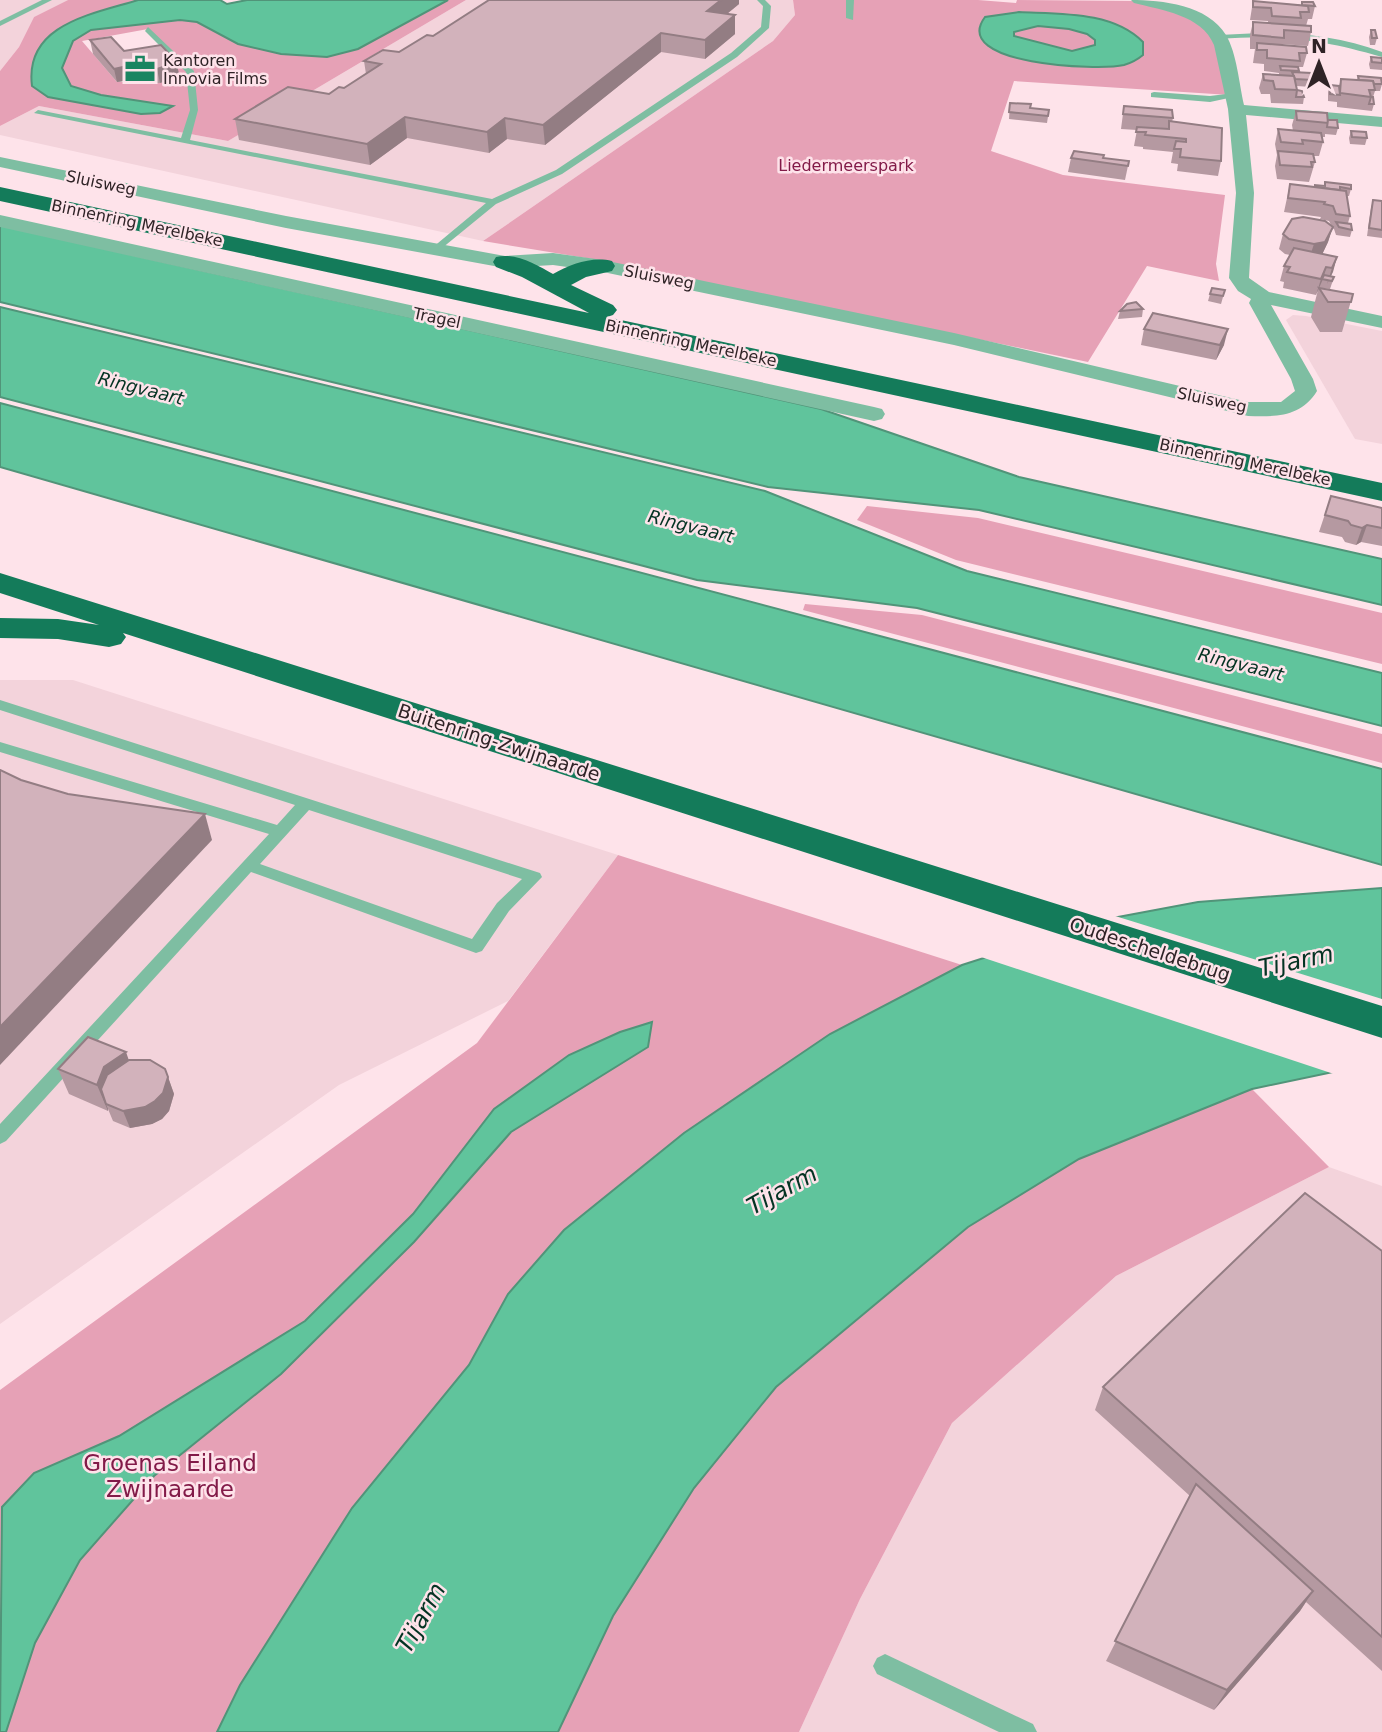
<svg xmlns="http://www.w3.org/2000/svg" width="1382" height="1732" viewBox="0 0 1382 1732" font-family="'DejaVu Sans',sans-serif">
	<rect width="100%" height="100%" fill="#fee3ea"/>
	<g fill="#f3d3db">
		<polygon points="0,0 68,0 34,17 19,47 0,71"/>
		<polygon points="466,0 793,0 795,15 773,41 483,241 0,135 0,126 39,106 228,141"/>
		<polygon points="1293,315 1306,316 1382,331 1382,444 1355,439 1286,320"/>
		<polygon points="0,680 73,680 618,855 508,1001 339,1085 0,1324"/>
		<polygon points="1329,1167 1382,1186 1382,1732 799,1732 860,1599 952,1423 1116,1276"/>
	</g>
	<g fill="#e6a1b6" fill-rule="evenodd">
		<path d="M68,0H138L81,18L32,86L49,97L141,114L160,113L172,106L101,95L71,86L62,68L73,41L91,30L180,20L197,22L238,44L281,54L327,57L358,49L448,0H466L228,141L39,106L0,126V71L19,47L34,17ZM148,29L174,56L170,78L165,81L117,82L82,41Z"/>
		<polygon points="793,0 978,0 1016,3 1017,0 1138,1 1180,12 1213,35 1230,95 1014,81 991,151 1063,175 1225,195 1216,264 1219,281 1147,266 1088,362 598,260 483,241 773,41 795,15"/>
		<polygon points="867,506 978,518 1382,613 1382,664 956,560 857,520"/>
		<polygon points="805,604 922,615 1382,734 1382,763 803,610"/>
		<polygon points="618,855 962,965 830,1034 508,1294 469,1366 352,1508 240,1685 217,1732 0,1732 0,1390 477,1043"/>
		<polygon points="1252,1089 1329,1167 1116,1276 952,1423 860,1599 799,1732 558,1732 613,1616 694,1488 776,1387 968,1227 1079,1159"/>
	</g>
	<g fill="#60c49c" stroke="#519479" stroke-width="2" fill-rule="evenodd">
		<path d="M138,0H220L227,4L247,0H448L358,49L327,57L281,54L238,44L197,22L180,20L91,30L73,41L62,68L71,86L101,95L173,106L160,113L141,114L48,97L32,86C24,24 93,14 138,0Z"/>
		<path d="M1019,12C1060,14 1113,11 1143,42V55C1137,60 1131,63 1124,65C1099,71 949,65 985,17ZM1038,26L1069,29L1087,34L1095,40V45L1072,51L1014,36V32Z"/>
		<polygon points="0,225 821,409 1019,477 1382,559 1382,605 979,510 768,487 0,302"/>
		<polygon points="0,307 765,491 967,571 1382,673 1382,726 917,608 697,580 0,397"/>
		<polygon points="0,403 1382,769 1382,865 0,467"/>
		<polygon points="1382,888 1382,1066 1333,1072 1252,1089 1079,1159 968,1227 776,1387 694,1488 613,1616 558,1732 217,1732 240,1685 352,1508 469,1365 508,1294 564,1230 684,1133 830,1034 962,965 1102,920 1198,902"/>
		<polygon points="652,1022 648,1047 511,1132 414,1242 281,1374 154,1476 80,1560 35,1643 6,1732 0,1732 2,1507 34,1473 119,1436 305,1321 413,1214 494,1109 569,1055 620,1032"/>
	</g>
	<polygon fill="#fee3ea" points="1112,915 1382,999 1382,1070 1337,1075 978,956"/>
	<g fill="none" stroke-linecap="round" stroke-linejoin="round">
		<g fill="#7ebea2" fill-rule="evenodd">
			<polygon points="42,0 52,0 0,26 0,21"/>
			<polygon points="757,0 765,0 771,6 769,28 737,57 562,174 496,204 436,253 431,250 432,248 486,203 34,113 38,110 181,138 190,110 186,72 145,31 148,27 194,71 198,110 190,140 492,199 556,170 731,53 761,27 763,6"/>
			<polygon points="846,0 854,0 853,20 846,18"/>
			<path d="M1260,33C1302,33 1342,37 1382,52V57C1321,39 1283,35 1219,39L1215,37L1219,35Z"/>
			<polygon points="1154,92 1210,96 1234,93 1238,96 1210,102 1151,97 1151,93"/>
			<path d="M0,700L540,873L542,877L509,911L482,951L476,953L251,872L6,1141L0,1144V1124L269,834L0,752V742L277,825L295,805L0,710ZM309,810L522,879L497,903L472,939L260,864Z"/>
			<polygon points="885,1654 1033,1724 1037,1732 999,1732 877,1674 873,1666 877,1658"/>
		</g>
		<g fill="#7ebea2" fill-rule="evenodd">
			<path d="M1131,0C1162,0 1208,5 1226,35C1237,54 1239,83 1244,105L1382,117V127L1246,115L1254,193L1249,278L1269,292L1382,316V328L1271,305L1313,379L1317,391C1301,417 1276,417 1248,416L954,345L603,272L553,265L505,268L286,228L0,167V157L286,216L505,256L553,253L603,260L954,333L1248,402H1281L1295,391L1291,379L1249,303L1251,299L1238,291L1229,278L1236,193L1228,109L1214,45C1202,15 1161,10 1134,3Z"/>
			<polygon points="0,215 874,407 882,409 885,414 882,419 874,421 0,227"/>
		</g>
		<g fill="#147b5a" fill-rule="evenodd">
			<path d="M0,187L589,313L522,277L496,267L493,262L496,257C516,252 537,265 553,274C570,264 593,256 612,261L615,266L612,271L586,277L571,285L613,305L617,310L613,315L607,317L1382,483V501L0,201Z"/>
			<polygon points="0,573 1382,1006 1382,1038 123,633 126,637 121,644 109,647 58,639 0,638 0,618 58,619 99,625 0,593"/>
		</g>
	</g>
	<g fill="#b599a1">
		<polygon points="489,0 739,0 739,4 727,14 735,15 735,34 705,59 661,52 545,145 507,139 489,153 407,138 370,165 239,140 235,119 329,94 344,88 366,74 364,61 399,52 433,36"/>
		<polygon points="1253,1 1315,6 1312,19 1308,19 1306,26 1311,32 1308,46 1283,44 1282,45 1307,53 1303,67 1299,67 1299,73 1313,80 1311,87 1297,86 1297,90 1304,97 1303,104 1271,103 1270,94 1261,94 1259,88 1263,74 1279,75 1279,73 1264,71 1264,64 1253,63 1255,49 1250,49 1250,35 1253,22 1268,23 1268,21 1250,20"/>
		<polygon points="1371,30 1377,38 1375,45 1370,45 1369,37"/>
		<polygon points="90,40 124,51 176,61 179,74 169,76 168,80 160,83 133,83 130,80 117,82 93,54"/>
		<polygon points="1371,57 1382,58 1382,70 1370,69 1369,64"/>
		<polygon points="1358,76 1382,84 1380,91 1375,91 1373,97 1374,104 1372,111 1337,107 1337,102 1328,101 1328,92 1330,85 1339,86 1341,79 1357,80"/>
		<polygon points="1010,103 1030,108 1049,110 1047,123 1009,119"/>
		<polygon points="1124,106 1173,118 1172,122 1221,161 1218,176 1177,171 1178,164 1171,163 1173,152 1143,149 1143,147 1134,146 1137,130 1121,129"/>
		<polygon points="1296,111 1328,120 1338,128 1336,135 1325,134 1325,137 1322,137 1323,142 1319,156 1313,156 1315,162 1309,182 1277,179 1275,166 1277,155 1275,144 1278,129 1293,131 1292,125"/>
		<polygon points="1351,131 1367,138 1365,145 1350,144 1349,138"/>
		<polygon points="1071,158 1103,158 1129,161 1125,180 1068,172"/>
		<polygon points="1325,182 1351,189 1349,196 1347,196 1350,216 1348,223 1352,230 1350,237 1336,235 1334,229 1332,228 1328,242 1322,254 1337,257 1331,276 1334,277 1330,289 1319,288 1353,294 1342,332 1320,332 1311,317 1318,290 1316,295 1283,288 1284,282 1280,281 1284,266 1290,255 1285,254 1279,249 1283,234 1331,225 1329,221 1320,219 1321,217 1284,212 1290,184 1314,187 1324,186"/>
		<polygon points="1373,200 1382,201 1382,238 1367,236 1371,208"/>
		<polygon points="1225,290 1221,304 1208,301 1210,294"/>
		<polygon points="1143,309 1142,317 1118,319 1120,311"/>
		<polygon points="1144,329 1224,345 1216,360 1141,345"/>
		<polygon points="1331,496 1382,508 1382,546 1361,542 1356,545 1345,542 1342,537 1319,532"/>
		<polygon points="129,1061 165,1069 174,1094 169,1111 162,1119 152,1124 130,1128 113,1121 108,1109 108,1111 69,1094 58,1069"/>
		<polygon points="1382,1251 1382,1671 1306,1602 1300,1611 1214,1710 1106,1661 1190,1496 1095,1410 1103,1387"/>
	</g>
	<g fill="#937d83">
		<polygon points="721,0 739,0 739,4 707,30 707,11"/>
		<polygon points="735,15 735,34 705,59 705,40"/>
		<polygon points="661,33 661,52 545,145 543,125"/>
		<polygon points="176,61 179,74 169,76 168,80 160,83 157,69 167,62"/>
		<polygon points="127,66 130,80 117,82 114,69"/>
		<polygon points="405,117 407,138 370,165 367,144"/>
		<polygon points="505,118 507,139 489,153 487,132"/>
		<polygon points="1333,227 1328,242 1321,257 1309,259 1314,244"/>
		<polygon points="1337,257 1333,272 1327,284 1332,268"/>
		<polygon points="1326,267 1323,279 1316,295 1321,279"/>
		<polygon points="1228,329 1224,345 1216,360 1220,345"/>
		<polygon points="1367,525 1361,542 1356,545 1362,528"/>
		<polygon points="205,814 212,840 0,1065 0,1027"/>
		<polygon points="126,1052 135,1078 106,1104 108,1109 108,1111 97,1085 104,1067"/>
		<polygon points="168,1077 174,1094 169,1111 162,1119 152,1124 130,1128 123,1111"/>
		<polygon points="1313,1591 1300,1611 1214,1710 1227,1690"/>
	</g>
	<g fill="#d2b2bb" stroke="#937d83" stroke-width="2">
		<polygon points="489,0 721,0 707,11 735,15 705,40 661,33 543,125 505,118 487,132 405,117 367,144 235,119 288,87 329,94 339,87 344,88 381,64 364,61 383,50 399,52 427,35 433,36"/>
		<polygon points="1253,1 1308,6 1309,12 1300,12 1301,18 1272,16 1271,8 1253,7"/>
		<polygon points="1302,2 1313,2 1315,6 1302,5"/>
		<polygon points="1253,22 1311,26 1311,32 1284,30 1284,38 1253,35"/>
		<polygon points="1371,30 1375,30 1377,38 1372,38"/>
		<polygon points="111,37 124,51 161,45 176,61 167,62 166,66 157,69 130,69 127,66 114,69 90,40"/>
		<polygon points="1257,43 1306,47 1307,53 1299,53 1300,61 1267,58 1267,50 1257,50"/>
		<polygon points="1371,57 1382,58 1382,63 1372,62"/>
		<polygon points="1280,66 1298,67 1299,71 1281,70"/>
		<polygon points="1292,72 1311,73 1313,80 1295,79"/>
		<polygon points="1263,74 1294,76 1297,90 1275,89 1273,81 1264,80"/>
		<polygon points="1358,76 1381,78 1382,84 1374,84 1373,81 1359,80"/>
		<polygon points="1341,79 1373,81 1375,90 1369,90 1371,97 1340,93"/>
		<polygon points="1330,85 1339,86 1340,95 1330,94"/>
		<polygon points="1297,90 1302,91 1304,97 1296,97"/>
		<polygon points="1371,97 1373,97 1374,104 1369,104"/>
		<polygon points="1010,103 1031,104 1030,108 1049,110 1048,116 1009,112"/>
		<polygon points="1124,106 1172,110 1173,118 1123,114"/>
		<polygon points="1296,111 1327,113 1328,123 1297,120"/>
		<polygon points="1328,120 1337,120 1338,128 1327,127"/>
		<polygon points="1169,121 1222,128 1221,161 1180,157 1181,149 1174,149 1176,141 1186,142 1186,139 1145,135 1146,132 1136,132 1137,127 1169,129"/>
		<polygon points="1278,129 1321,133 1323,142 1302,140 1303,144 1281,142"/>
		<polygon points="1351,131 1366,132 1367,138 1352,137"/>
		<polygon points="1074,151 1104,155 1103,158 1129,161 1128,166 1071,158"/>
		<polygon points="1278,151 1313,154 1315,162 1311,162 1312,167 1280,165"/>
		<polygon points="1325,182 1351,185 1351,189 1340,187 1340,190 1315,187 1315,185 1325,186"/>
		<polygon points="1290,184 1346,191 1350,216 1336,214 1333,206 1324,204 1325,202 1288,198"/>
		<polygon points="1373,200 1382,201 1382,230 1369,228"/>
		<polygon points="1303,217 1325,221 1333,227 1325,242 1314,244 1289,239 1283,234 1292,219"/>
		<polygon points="1336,222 1351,224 1352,230 1339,227"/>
		<polygon points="1294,248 1337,257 1332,268 1326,267 1321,279 1287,272 1290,267 1284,266"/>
		<polygon points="1324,275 1334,277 1332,281 1322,279"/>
		<polygon points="1212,288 1225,290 1223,296 1210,294"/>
		<polygon points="1319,288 1353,294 1351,302 1328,302"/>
		<polygon points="1136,302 1143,309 1120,311 1127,304"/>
		<polygon points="1153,313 1228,329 1220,345 1144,329"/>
		<polygon points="1331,496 1382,508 1382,528 1367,525 1362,528 1351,525 1348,521 1325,515"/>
		<polygon points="0,770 21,780 68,794 205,814 0,1027"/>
		<polygon points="88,1037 126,1052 104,1067 97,1085 58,1069"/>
		<polygon points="129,1060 150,1060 165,1069 168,1077 163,1093 155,1101 145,1107 123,1111 106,1104 101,1089 107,1075"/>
		<polygon points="1305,1193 1382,1251 1382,1637 1103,1387"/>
		<polygon points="1196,1484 1313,1591 1227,1690 1115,1641"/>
	</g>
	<defs>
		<g id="office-bare" transform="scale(2.415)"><path d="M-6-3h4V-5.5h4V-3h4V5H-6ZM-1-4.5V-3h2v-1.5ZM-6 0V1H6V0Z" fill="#1a8561" stroke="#fee3ea" stroke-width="2.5" paint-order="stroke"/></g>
	</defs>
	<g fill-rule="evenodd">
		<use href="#office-bare" x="140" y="69"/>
	</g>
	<g text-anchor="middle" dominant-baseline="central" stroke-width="5" stroke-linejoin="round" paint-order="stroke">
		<g font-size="16" fill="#2f2326" stroke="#fee3ea" text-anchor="start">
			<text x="163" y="60">Kantoren<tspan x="163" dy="18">Innovia Films</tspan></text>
		</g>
		<g font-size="16" fill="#821a48" stroke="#fee3ea">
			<text x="846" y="165">Liedermeerspark</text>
		</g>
		<g font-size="16" fill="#2f2326" stroke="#fee3ea">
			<text transform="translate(101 183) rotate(12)">Sluisweg</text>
			<text transform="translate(137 223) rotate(12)">Binnenring Merelbeke</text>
			<text transform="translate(659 277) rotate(11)">Sluisweg</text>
			<text transform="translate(437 318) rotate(12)">Tragel</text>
			<text transform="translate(691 343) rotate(12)">Binnenring Merelbeke</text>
			<text transform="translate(1212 400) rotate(12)">Sluisweg</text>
			<text transform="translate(1245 462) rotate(12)">Binnenring Merelbeke</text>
		</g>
		<g font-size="18" font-style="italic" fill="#043323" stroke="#fee3ea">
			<text transform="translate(141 388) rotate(14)">Ringvaart</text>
			<text transform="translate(691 526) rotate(14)">Ringvaart</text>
			<text transform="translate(1241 664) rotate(14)">Ringvaart</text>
		</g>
		<g font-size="19" fill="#2f2326" stroke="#fee3ea">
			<text transform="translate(499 742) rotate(18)">Buitenring-Zwijnaarde</text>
			<text transform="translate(1150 949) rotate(18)">Oudescheldebrug</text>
		</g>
		<g font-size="23" fill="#821a48" stroke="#fee3ea">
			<text x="170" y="1463">Groenas Eiland<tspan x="170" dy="26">Zwijnaarde</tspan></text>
		</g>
		<g font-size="24" font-style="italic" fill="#043323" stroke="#fee3ea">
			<text transform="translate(1296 961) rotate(-12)">Tijarm</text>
			<text transform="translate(782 1190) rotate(-29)">Tijarm</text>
			<text transform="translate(421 1618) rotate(-61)">Tijarm</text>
		</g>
	</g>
	<g transform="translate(1319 63)" stroke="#fee3ea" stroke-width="5" paint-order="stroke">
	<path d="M0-5L12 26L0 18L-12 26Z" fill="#2f2326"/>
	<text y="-10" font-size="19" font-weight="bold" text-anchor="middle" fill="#2f2326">N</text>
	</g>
</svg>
